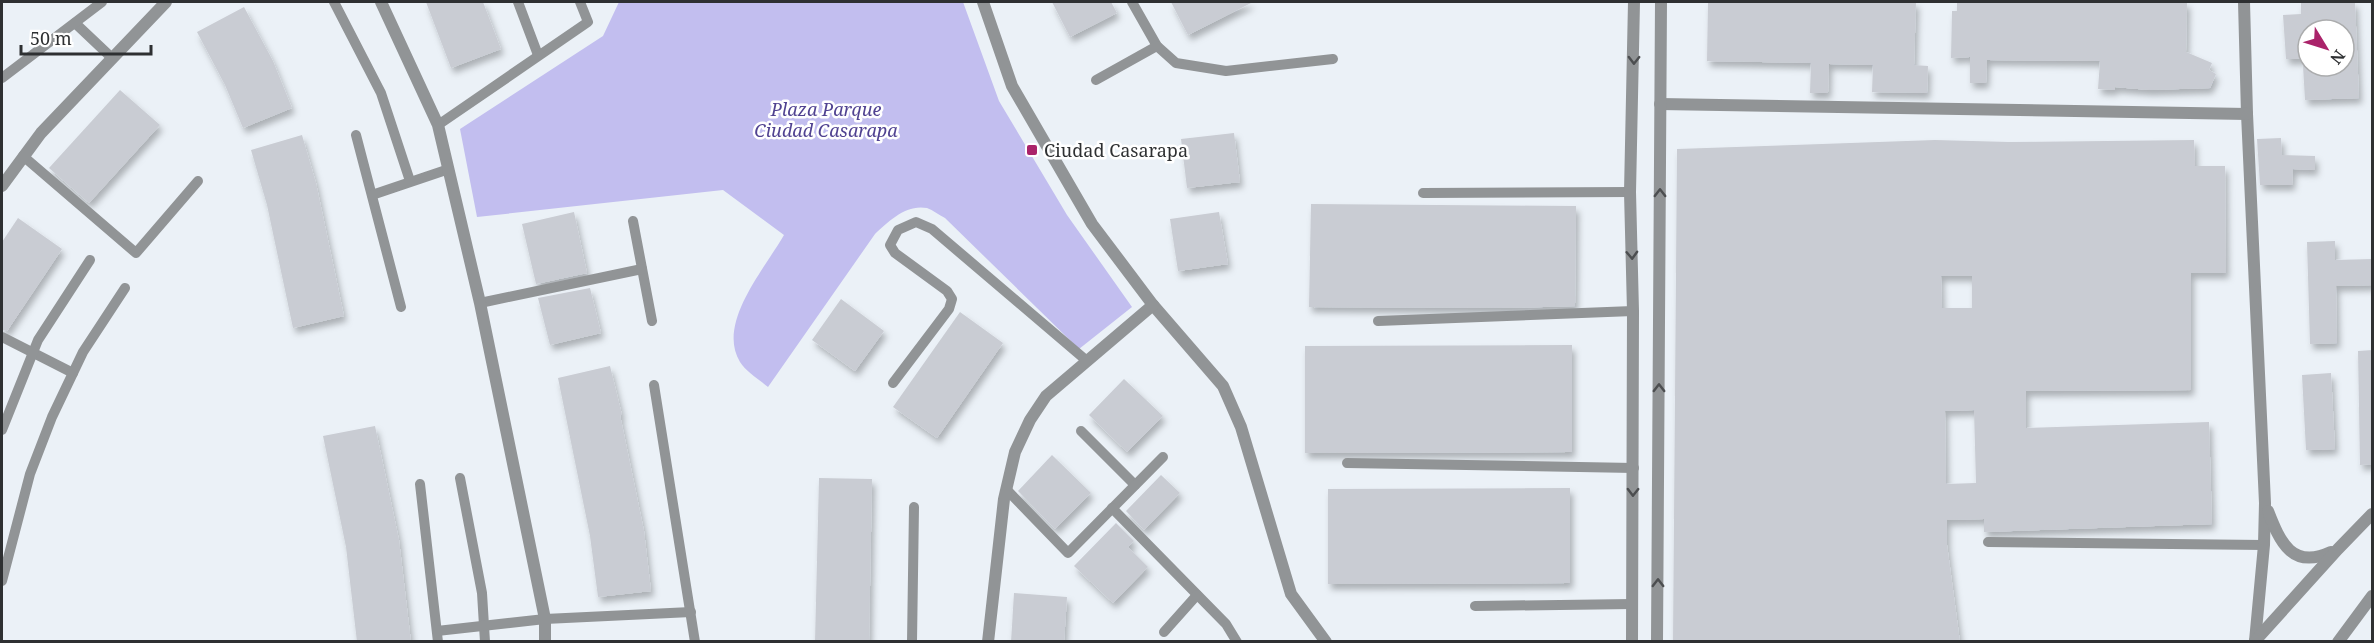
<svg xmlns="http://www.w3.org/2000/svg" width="2374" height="643" viewBox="0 0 2374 643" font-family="'Noto Serif',serif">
	<defs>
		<filter id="shadow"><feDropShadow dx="3" dy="5.5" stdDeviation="3" flood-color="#0004"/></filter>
	</defs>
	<rect width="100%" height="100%" fill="#ebf1f7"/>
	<path fill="#c2beef" d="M619,2H963L999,101L1067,215L1132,307L1079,349L945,218C939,215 933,210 927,208C906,204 889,221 875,234L768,387C759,379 746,372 740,362C716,323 766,267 784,235L723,190L477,217L460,129L603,36Z"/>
	<g fill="#c9ccd3" fill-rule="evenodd" filter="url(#shadow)">
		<polygon points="426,2 483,2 501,49 451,68"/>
		<polygon points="1052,2 1111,2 1117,13 1070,37"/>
		<polygon points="1171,2 1253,2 1188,35"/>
		<polygon points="1708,2 1916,2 1914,65 1928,66 1927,93 1872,92 1873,65 1829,64 1828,93 1810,93 1811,63 1707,61"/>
		<polygon points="1957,2 2187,2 2186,52 2212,63 2209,70 2216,74 2210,88 2149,90 2115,87 2114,90 2098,89 2100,61 1987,60 1986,83 1970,83 1970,57 1951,58 1952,11 1957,11"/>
		<polygon points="2301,2 2355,2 2359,98 2305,100 2303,66 2344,66 2344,30 2308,30 2308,59 2286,59 2283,15 2301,14"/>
		<polygon points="244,7 273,61 292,108 243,128 225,85 197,32"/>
		<polygon points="120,90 160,125 89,203 49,168"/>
		<polygon points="1234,133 1240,182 1187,188 1181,139"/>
		<polygon points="302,135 316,183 344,316 293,328 267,205 251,150"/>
		<polygon points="2281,138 2282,155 2315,156 2315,170 2293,169 2292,185 2260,185 2257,139"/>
		<path d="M1935,140L2009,142L2194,140L2195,166H2225L2226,273H2191V390L2026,391V428L2209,422L2212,524L1984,532V519L1947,520V545L1960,642H1673L1677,149ZM1941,276H1972V308H1942ZM1974,410L1976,483L1946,484L1945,411Z"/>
		<polygon points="1311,204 1576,206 1575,306 1508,308 1309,307"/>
		<polygon points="574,212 587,273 536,284 522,224"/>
		<polygon points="1219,212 1228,264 1178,271 1170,219"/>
		<polygon points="18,218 62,249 7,331 2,330 2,242"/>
		<polygon points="2335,241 2335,260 2373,259 2373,285 2336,286 2337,343 2310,344 2307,242"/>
		<polygon points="590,288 601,333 550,345 538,298"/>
		<polygon points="841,299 884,331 855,371 812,340"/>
		<polygon points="960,312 1003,343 937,438 893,407"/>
		<polygon points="1572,345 1572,452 1305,453 1305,346"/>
		<polygon points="2373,350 2373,464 2360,465 2358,351"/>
		<polygon points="610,366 622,415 620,415 644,531 651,591 598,597 590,536 558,378"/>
		<polygon points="2331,373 2335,449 2306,450 2302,375"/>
		<polygon points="1124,379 1163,416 1127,452 1089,415"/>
		<polygon points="375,426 399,540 411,642 357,642 346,547 323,436"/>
		<polygon points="1052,455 1091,493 1055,529 1018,491"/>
		<polygon points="1161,475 1180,493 1144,530 1126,511"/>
		<polygon points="819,478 872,479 869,642 815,642"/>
		<polygon points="1570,488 1570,583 1328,584 1328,489"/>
		<polygon points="1116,523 1134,541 1128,547 1148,567 1113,603 1074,566"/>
		<polygon points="1014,593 1067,597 1064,642 1011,642"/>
	</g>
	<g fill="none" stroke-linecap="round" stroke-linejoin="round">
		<g stroke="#919496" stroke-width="10">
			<polyline points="334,2 381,93 410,181"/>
			<polyline points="518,2 538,55"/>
			<polyline points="1132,2 1157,46 1176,63 1226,71 1333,59"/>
			<polyline points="75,23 112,58"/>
			<polyline points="2,78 102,2"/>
			<polyline points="1096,80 1157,46"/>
			<polyline points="438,125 588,22 580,2"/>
			<polyline points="356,135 401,307"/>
			<polyline points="23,156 136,253 198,181"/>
			<polyline points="1423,193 1630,192"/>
			<polyline points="372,195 449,169"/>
			<polyline points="633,221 652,321"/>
			<polyline points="480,303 642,269"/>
			<polyline points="1378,321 1633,311"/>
			<polyline points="2,337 73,373"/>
			<polyline points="893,383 949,309 952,299 947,291 895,253 890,245 898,230 916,222 932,229 1087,361"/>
			<polyline points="654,385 695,642"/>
			<polyline points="2,430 38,340 90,260"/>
			<polyline points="1081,431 1135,485"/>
			<polyline points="1347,463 1634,468"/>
			<polyline points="460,478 482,593 485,642"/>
			<polyline points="420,484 438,642"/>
			<polyline points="1006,489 1068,553 1163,457"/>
			<polyline points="1112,508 1226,624 1237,642"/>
			<polyline points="1988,542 2264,545"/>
			<polyline points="2,581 30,474 52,417 83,352 125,288"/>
			<polyline points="1475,606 1632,604"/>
			<polyline points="437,631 545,619 691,612"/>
			<polyline points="1164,632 1197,595"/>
			<polyline points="912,642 914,507"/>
		</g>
		<g stroke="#919496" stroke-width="12">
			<polyline points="381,2 438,125 480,303 545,619 545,642"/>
			<polyline points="983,2 1012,86 1092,224 1153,305 1223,386 1241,427 1291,594 1326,642"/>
			<polyline points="2244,2 2247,114 2265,503 2264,545 2255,641"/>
			<polyline points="1660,104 2247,114"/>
			<polyline points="2,186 41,133 166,2"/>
			<path d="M2268,511C2280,542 2292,570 2331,552"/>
			<polyline points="2255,641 2338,549 2372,514"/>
			<polyline points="988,642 1004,499 1015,452 1030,420 1046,396 1153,305"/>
			<polyline points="1632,642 1633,311 1630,192 1634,2"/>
			<polyline points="1657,642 1661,2"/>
			<polyline points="2338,642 2372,596"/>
		</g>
	</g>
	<defs><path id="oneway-chevron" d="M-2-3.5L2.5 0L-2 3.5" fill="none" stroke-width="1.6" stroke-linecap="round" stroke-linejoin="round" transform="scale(1.5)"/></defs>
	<g stroke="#4c4e50">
		<use href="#oneway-chevron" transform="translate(1634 60) rotate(91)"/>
		<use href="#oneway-chevron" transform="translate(1660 193) rotate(-90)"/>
		<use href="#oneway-chevron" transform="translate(1632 255) rotate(88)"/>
		<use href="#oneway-chevron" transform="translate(1659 388) rotate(-90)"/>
		<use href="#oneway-chevron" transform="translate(1633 492) rotate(91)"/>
		<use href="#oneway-chevron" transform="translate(1658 583) rotate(-90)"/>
	</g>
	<rect fill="#aa236a" stroke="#fff" stroke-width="2" x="1026" y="144" width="12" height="12" rx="3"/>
	<g text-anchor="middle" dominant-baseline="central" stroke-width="5" stroke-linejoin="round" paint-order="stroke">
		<g font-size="18" font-style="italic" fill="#504291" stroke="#fff">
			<text x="826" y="109">Plaza Parque<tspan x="826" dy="21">Ciudad Casarapa</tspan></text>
		</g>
		<g font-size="18" fill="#2e3032" stroke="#fff" text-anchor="start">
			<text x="1044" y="150">Ciudad Casarapa</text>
		</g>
	</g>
	<rect width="2374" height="643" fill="none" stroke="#2e3032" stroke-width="6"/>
	<g transform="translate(2326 48) rotate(128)"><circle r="28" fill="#ffffff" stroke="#abacad" stroke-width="1.5"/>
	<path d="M0-4.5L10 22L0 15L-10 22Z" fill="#aa236a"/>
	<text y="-9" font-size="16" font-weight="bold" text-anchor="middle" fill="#2e3032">N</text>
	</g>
	<path d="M21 45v9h130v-9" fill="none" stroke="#2e3032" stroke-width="3"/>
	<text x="30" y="45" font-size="18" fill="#2e3032" stroke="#ffffff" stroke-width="4.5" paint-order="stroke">50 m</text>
</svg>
